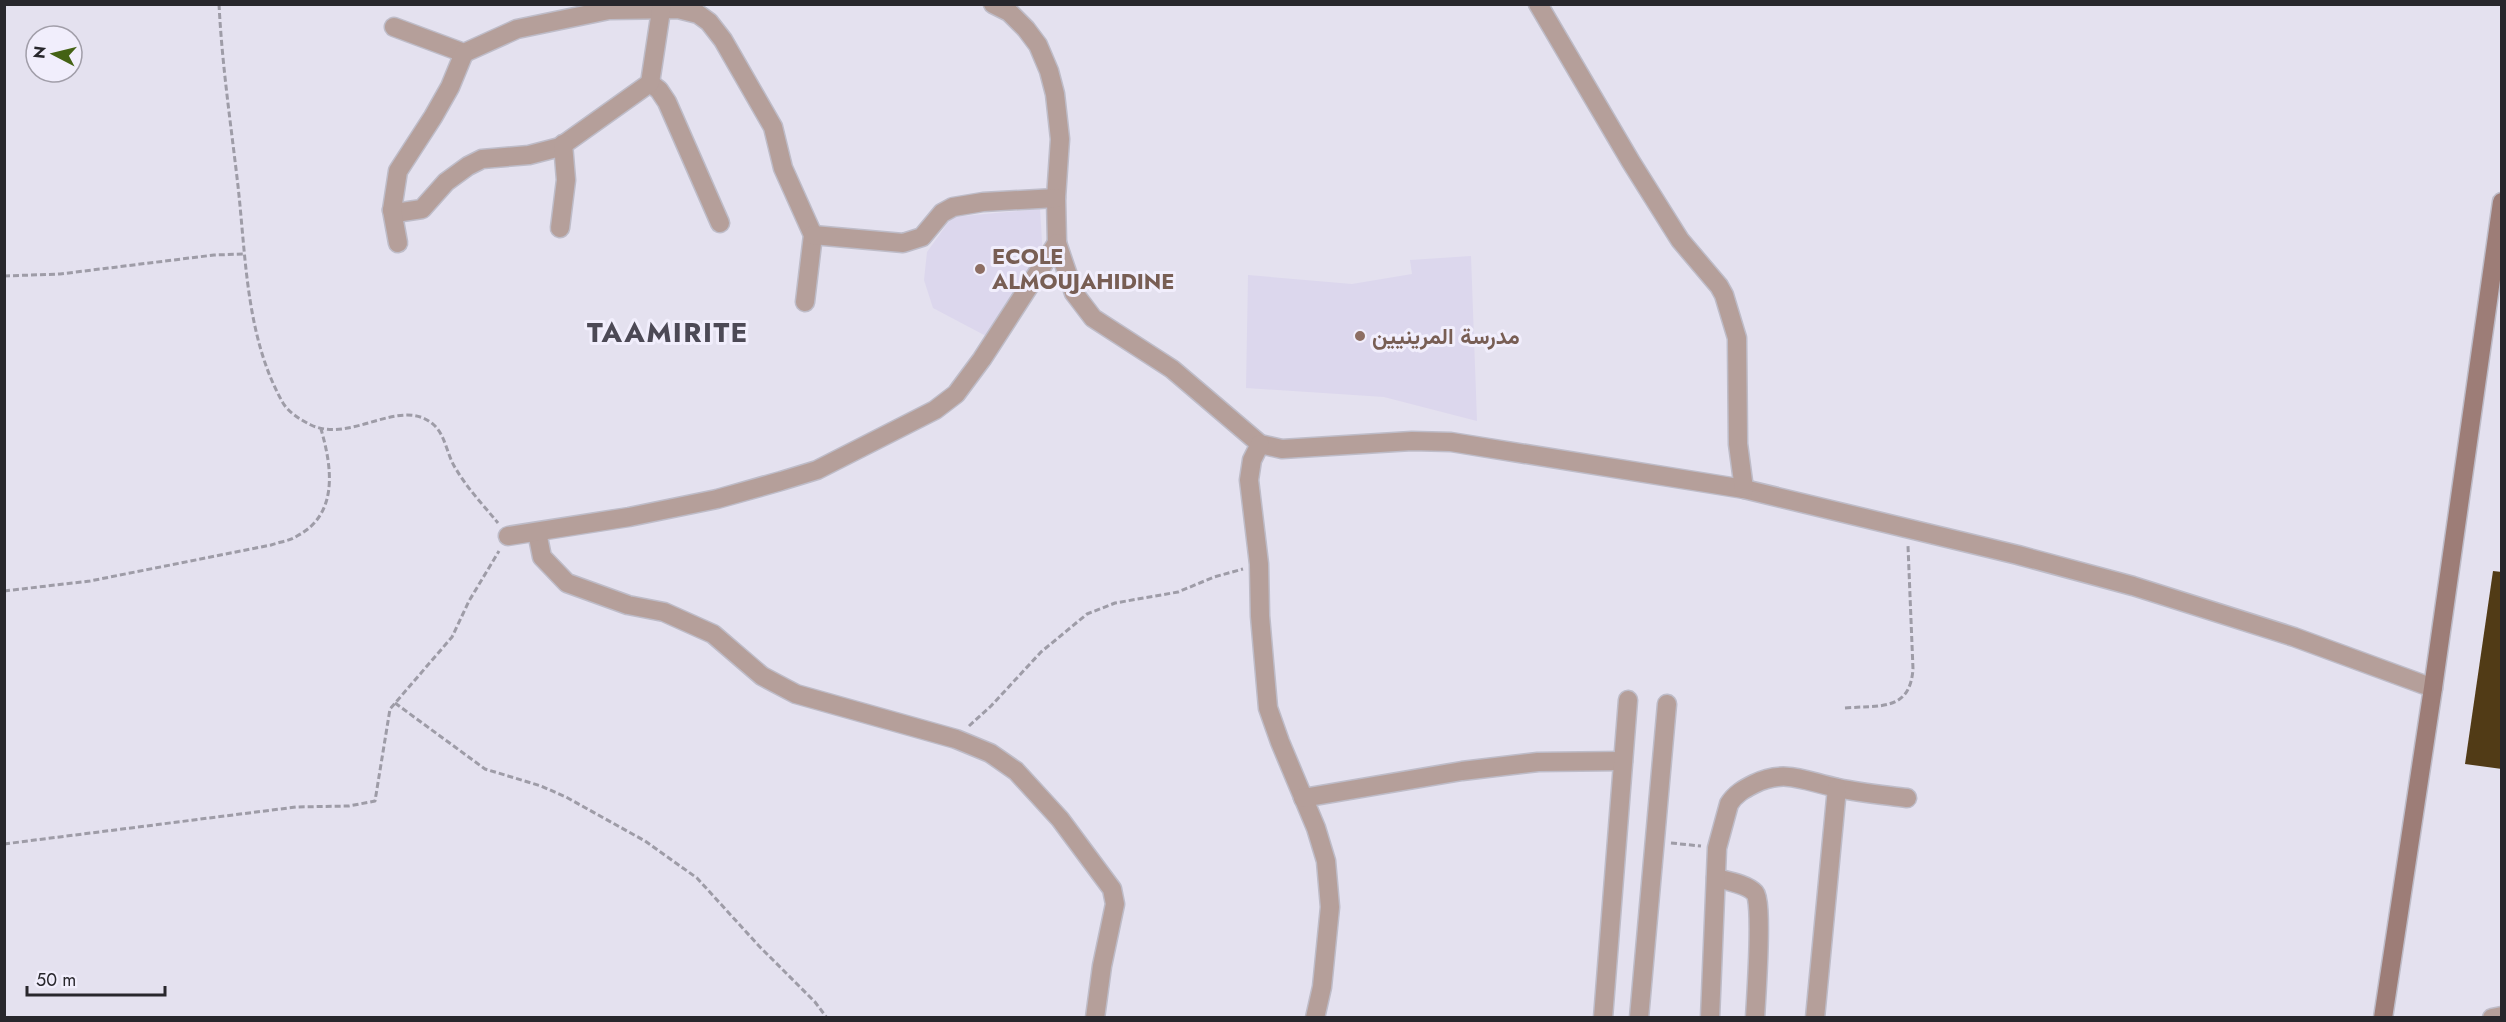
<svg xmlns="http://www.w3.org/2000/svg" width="2506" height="1022" viewBox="0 0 2506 1022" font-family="Jost,Vazirmatn,sans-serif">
	<rect width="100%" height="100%" fill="#e4e1ef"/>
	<g fill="#dcd7ed">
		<polygon points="1040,209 1043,258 986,336 933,308 924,280 927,252 952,217"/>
		<polygon points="1471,256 1477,421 1384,397 1246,388 1248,275 1352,284 1412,274 1410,260"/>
	</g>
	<polygon fill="#513b16" points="2493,571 2502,572 2502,769 2465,764"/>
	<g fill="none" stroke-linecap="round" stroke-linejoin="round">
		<g stroke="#bebcc8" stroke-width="21">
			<g id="street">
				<polyline points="993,4 1009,12 1026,29 1038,45 1049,71 1055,94 1060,139 1056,198 1057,243 1074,293 1093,318 1172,369 1260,444 1282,449 1412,441 1451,442 1744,489 2018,555 2133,586 2294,637 2433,688"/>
				<polyline points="1538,4 1631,162 1680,240 1719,286 1724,295 1737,338 1738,444 1744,489"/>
				<polyline points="394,27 464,53 517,29 609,10 678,9 698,14 709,22 723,40 773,127 783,168 813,235 805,302"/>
				<polyline points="650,83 659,90 667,102 720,223"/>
				<polyline points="392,210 402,212 422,209 446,182 468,166 482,159 529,155 560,147 650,83 662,4"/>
				<polyline points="560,228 566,180 563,144"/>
				<polyline points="813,235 903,243 922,237 942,213 953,207 983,202 1056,198"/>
				<polyline points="398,243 392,210 398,171 433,117 450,87 464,53"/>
				<polyline points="1260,444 1252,460 1249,480 1259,564 1260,616 1268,708 1280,742 1316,828 1326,861 1330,907 1322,987 1315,1018"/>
				<polyline points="537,532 542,557 567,583 628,605 664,612 713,634 762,676 796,694 956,739 990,753 1016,771 1060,819 1112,889 1115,904 1102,966 1095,1018"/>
				<polyline points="508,536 629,517 717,499 781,481 817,470 935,410 956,394 982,359 1057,243"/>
				<polyline points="1303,798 1462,771 1538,762 1623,761"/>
				<path d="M1716,878C1727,881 1747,884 1755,893C1763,902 1756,1000 1755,1018"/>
				<polyline points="1603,1018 1628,700"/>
				<polyline points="1639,1018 1667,704"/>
				<path d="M1710,1018L1717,848L1729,804C1735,794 1744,789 1754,784C1785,768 1807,782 1838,788C1861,793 1884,795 1907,798"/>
				<polyline points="1815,1018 1837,788"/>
				<polyline points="2492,1018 2502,1016"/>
			</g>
		</g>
		<g stroke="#bebcc8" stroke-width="21">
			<polyline id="secondary" points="2383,1018 2433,688 2502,202"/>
		</g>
		<g stroke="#9e9ca7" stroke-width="3" stroke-dasharray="6 3" stroke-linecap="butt">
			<path d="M219,4C222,65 231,125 238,186C246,258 246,338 283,403C289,413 301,420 311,425C352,444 401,395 434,425C446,436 447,456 456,469C467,488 484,506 498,523"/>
			<polyline points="4,276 60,274 214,255 244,254"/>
			<path d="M4,591L90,581L271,545C279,542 290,541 297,536C339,514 332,467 321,429"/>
			<polyline points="395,703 485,769 541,786 566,797 645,841 697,878 759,946 815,1002 827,1018"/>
			<path d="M1845,708C1879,705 1910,712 1913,669L1908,546"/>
			<polyline points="969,726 991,706 1041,652 1087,614 1115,603 1178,592 1214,577 1243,569"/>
			<polyline points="1671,843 1701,846"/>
			<polyline points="4,844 296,807 349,806 375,801 390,709 452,637 469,601 499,551"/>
		</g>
		<use href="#street" stroke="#b59f9a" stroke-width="18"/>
		<use href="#secondary" stroke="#9d7d77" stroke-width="18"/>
	</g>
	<g fill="#8d6e63" stroke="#f1eefc" stroke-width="2">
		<circle cx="980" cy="269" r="6"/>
		<circle cx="1360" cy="336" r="6"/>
	</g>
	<g text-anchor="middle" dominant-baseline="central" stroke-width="6" stroke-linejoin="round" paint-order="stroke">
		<g font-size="22" font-weight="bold" fill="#785e54" stroke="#f1eefc" text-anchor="start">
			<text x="992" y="256">ECOLE<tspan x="992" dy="25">ALMOUJAHIDINE</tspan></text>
			<text x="1372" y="336">مدرسة المرينيين</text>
		</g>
		<g font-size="28" font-weight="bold" letter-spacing="1.5" fill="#4c4955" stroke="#f1eefc">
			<text x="668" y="332">TAAMIRITE</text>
		</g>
	</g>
	<rect width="2506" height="1022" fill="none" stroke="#28272c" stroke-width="12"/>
	<g transform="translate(54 54) rotate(277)"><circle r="28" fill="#f1eefc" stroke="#a19ea9" stroke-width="1.5"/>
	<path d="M0-4.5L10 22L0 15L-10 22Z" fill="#446214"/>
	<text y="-9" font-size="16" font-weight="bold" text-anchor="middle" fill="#28272c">N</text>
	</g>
	<path d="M27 986v9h138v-9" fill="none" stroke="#28272c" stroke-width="3"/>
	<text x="36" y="986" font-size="18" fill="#28272c" stroke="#f1eefc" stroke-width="4.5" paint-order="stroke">50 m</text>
</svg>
